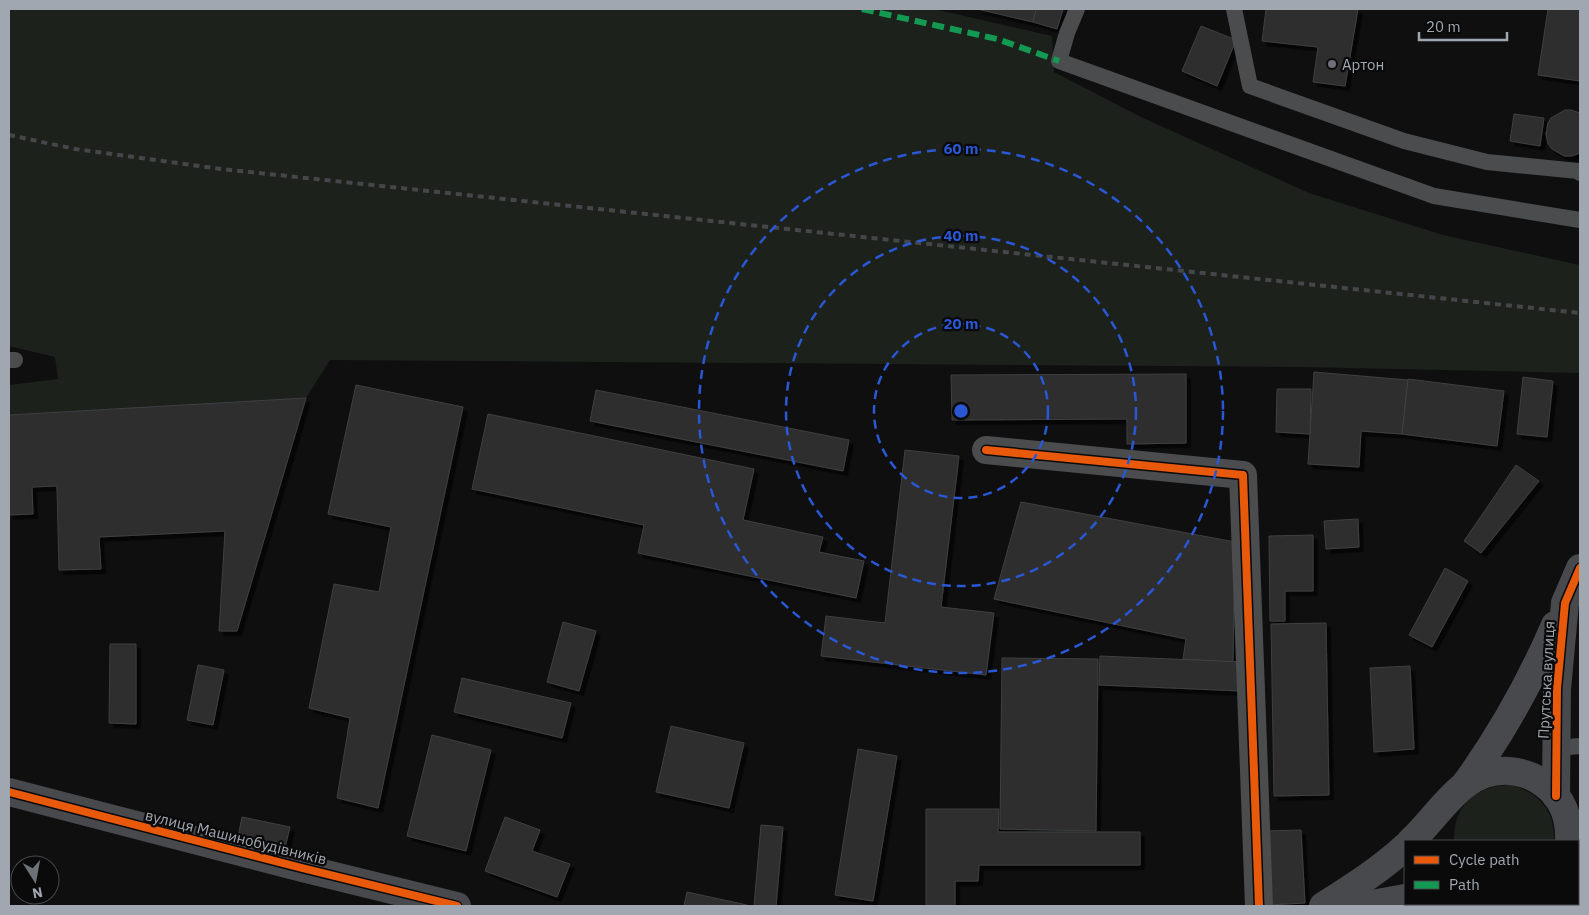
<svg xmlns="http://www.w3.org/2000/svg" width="1589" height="915" viewBox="0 0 1589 915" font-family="'IBM Plex Sans',sans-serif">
	<defs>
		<filter id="shadow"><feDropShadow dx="4.5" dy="4.5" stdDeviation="0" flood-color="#0009"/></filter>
	</defs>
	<rect width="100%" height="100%" fill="#0f0f10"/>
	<g fill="#1c211c">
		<polygon points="9,9 934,9 1052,36 1054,72 1141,117 1309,193 1443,235 1580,265 1580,373 1302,367 330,360 306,398 9,415 9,385 58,379 55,357 9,346"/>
		<path d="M1512,785C1540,794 1555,811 1554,841H1454C1453,805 1476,785 1512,785Z"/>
	</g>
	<g fill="#2d2d2e" stroke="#3f4043" filter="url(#shadow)">
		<polygon points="977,9 1036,9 1033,22"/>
		<polygon points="1036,9 1063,9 1057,29 1033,22"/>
		<polygon points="1266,9 1358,9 1345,86 1313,82 1318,47 1262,41"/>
		<polygon points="1548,9 1580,9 1580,81 1538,75"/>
		<polygon points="1201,26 1236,40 1217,86 1182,71"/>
		<polygon points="1565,110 1571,110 1580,113 1580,153 1572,156 1564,156 1552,149 1548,144 1546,134 1548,123 1551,118"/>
		<polygon points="1514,114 1544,118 1540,146 1510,141"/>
		<polygon points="1314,372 1408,380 1402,434 1361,431 1359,467 1308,464"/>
		<polygon points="1186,374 1186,443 1127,444 1127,419 952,420 951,375"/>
		<polygon points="1523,377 1553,381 1547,437 1517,434"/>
		<polygon points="1408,379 1504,391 1497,446 1402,434"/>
		<polygon points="356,385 463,407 378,808 337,798 350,718 309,708 334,584 379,592 391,527 328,514"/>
		<polygon points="1277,389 1311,389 1310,434 1276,432"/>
		<polygon points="596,390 849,440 843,471 590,421"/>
		<polygon points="306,398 237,631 219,631 225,531 99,537 101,569 59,570 57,486 32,487 33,514 9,515 9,415"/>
		<polygon points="488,414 754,469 743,520 823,537 819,552 864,561 856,598 638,553 644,525 472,489"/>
		<polygon points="905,450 959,456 941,607 994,613 986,675 821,656 826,616 885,623"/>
		<polygon points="1516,465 1539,481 1481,553 1464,541"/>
		<polygon points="1021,502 1235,542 1233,662 1183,659 1186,639 994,599"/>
		<polygon points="1358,519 1359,547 1326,549 1324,521"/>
		<polygon points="1313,535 1313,591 1285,591 1285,621 1270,621 1269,536"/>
		<polygon points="1445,568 1468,581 1432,647 1409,635"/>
		<polygon points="563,622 596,631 579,691 547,682"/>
		<polygon points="1326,623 1329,795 1274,796 1271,624"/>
		<polygon points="110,644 136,644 136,724 109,723"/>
		<polygon points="1100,656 1243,662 1242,691 1099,685"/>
		<polygon points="1002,658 1098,659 1096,831 1000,829"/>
		<polygon points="198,665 224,670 213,725 187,720"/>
		<polygon points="1410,666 1414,749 1374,752 1370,668"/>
		<polygon points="462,678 571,703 562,738 454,712"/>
		<polygon points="671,726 744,743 729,808 656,792"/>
		<polygon points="432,735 491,750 466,851 407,836"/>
		<polygon points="858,749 897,756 873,901 835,895"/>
		<polygon points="926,809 999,809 998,832 1140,832 1140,865 979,865 978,881 955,881 955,906 926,906"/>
		<polygon points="242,817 290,827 284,852 237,842"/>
		<polygon points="505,817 540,830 532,851 570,864 557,897 485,871"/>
		<polygon points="761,825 783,827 776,906 754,906"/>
		<polygon points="1301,830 1305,903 1268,905 1265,831"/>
		<polygon points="687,892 747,905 747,906 684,906"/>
	</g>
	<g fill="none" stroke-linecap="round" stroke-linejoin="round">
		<g stroke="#4a4c4e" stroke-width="16">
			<polyline points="1077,9 1067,33 1059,61 1434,196 1580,220"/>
			<polyline points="1234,9 1250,86 1404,141 1487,162 1578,171 1580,173"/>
			<polyline points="9,360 15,360"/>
			<polyline points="1557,748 1580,746"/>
		</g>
		<g stroke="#4a4c4e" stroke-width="28">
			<polyline points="986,450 1243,475 1259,906"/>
			<polyline points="1483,904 1483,906"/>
			<polyline points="1548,906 1548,904"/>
		</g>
		<g stroke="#48494c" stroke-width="28">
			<path d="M1466,783C1502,733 1531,681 1555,625"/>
			<polyline points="9,792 302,868 457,906"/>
			<polyline points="1556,796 1557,689 1565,603 1580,568"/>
			<path d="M1411,841C1441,814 1462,768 1509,771C1522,772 1534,776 1544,784C1563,798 1570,819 1569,841"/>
			<polyline points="1578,868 1580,867"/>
			<path d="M1323,906C1351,888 1380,870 1405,847"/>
			<polyline points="1361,906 1405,898"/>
		</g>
		<polyline stroke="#454649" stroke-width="4" stroke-dasharray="6 5" stroke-linecap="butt" points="9,135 75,149 221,169 1580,313"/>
		<polyline stroke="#139951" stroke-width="6" stroke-dasharray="12 6" stroke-linecap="butt" points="862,9 997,39 1059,61"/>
		<g stroke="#0a0a0b" stroke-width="11">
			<g id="cycleway">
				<polyline points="986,450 1243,475 1259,906"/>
				<polyline points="9,792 302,868 457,906"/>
				<polyline points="1556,796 1557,689 1565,603 1580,568"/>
			</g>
		</g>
		<use href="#cycleway" stroke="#e8590c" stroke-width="8"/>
	</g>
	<g fill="none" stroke="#2a57d4" stroke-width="2.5" stroke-dasharray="9 6">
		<circle cx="961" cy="411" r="87"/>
		<circle cx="961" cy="411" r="175"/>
		<circle cx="961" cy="411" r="262"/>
	</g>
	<circle fill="#6e7278" stroke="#0a0a0b" stroke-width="2" cx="1332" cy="64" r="5"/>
	<g text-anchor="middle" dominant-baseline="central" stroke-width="4.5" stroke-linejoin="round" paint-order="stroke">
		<g font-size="15" fill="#a1a7b0" stroke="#0a0a0b" text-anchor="start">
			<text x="1342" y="64">Артон</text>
		</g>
		<g font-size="15" fill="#a1a7b0" stroke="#0a0a0b">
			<text transform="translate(1546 680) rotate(-87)">Прутська вулиця</text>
			<text transform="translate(236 837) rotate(14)">вулиця Машинобудівників</text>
		</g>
	</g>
	<circle cx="961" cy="411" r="8" fill="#2a57d4" stroke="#0a0a0b" stroke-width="2.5"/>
	<g font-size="15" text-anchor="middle" font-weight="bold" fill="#2a57d4" stroke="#0a0a0b" stroke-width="4.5" stroke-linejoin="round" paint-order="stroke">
		<text x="961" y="154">60 m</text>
		<text x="961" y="241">40 m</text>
		<text x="961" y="329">20 m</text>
	</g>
	<rect width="1589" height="915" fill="none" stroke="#a1a7b0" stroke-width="20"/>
	<rect x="1404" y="840" width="175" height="65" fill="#0a0a0b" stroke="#46494d"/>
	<rect x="1414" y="856" width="25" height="8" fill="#e8590c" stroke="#46494d"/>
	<text x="1449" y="865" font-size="15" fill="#a1a7b0">Cycle path</text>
	<rect x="1414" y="881" width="25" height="8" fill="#139951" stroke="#46494d"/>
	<text x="1449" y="890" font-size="15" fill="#a1a7b0">Path</text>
	<g transform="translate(35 880) rotate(169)"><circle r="24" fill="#0a0a0b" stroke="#46494d"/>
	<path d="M0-4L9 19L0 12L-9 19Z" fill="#6e7278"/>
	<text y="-8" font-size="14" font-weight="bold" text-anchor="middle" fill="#a1a7b0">N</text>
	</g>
	<path d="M1419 32v8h88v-8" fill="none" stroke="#a1a7b0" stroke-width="2.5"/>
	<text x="1426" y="32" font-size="15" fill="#a1a7b0" stroke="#0a0a0b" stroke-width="4" paint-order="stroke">20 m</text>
</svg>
